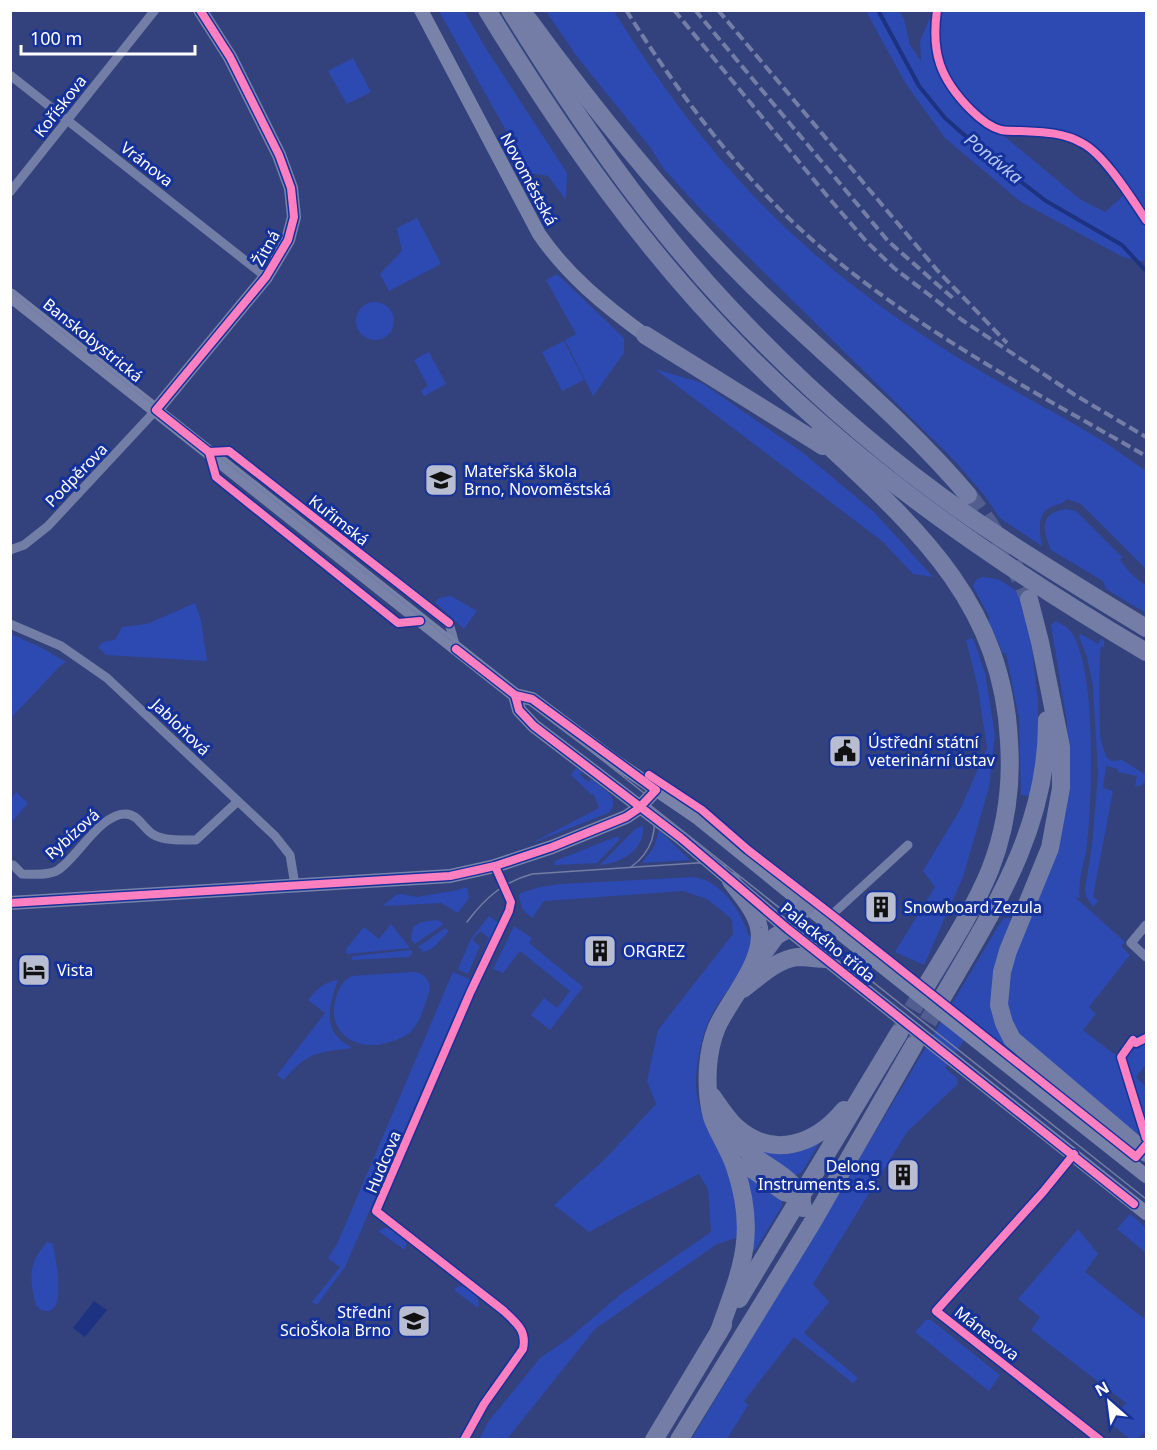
<svg xmlns="http://www.w3.org/2000/svg" width="1157" height="1450" viewBox="0 0 1157 1450" font-family="'Noto Sans',sans-serif">
	<rect width="100%" height="100%" fill="#33427c"/>
	<g fill="#2d4ab2" fill-rule="evenodd">
		<polygon points="439,11 464,11 485,47 567,173 566,200 548,176 530,173"/>
		<path d="M546,11H614C668,98 731,181 809,249C863,297 924,338 987,375C1025,397 1064,417 1101,440C1117,450 1131,461 1146,471V569L1081,504L1067,499C1062,505 1055,504 1049,508C1036,515 1040,534 1042,546L1000,518L985,496L955,461L705,214L664,169L650,147L578,58Z"/>
		<path d="M866,11H899L904,19L910,45L921,61L920,41L933,11H1146V262L1123,257L1021,202L945,138L906,84ZM1003,135C1025,136 1051,134 1072,142C1090,149 1113,180 1123,196L1105,212L1081,200Z"/>
		<polygon points="353,58 371,92 347,104 328,71"/>
		<polygon points="417,218 441,264 389,291 380,274 402,251 397,228"/>
		<polygon points="557,274 624,338 624,353 593,396 565,340 576,334 546,280"/>
		<circle cx="375" cy="321" r="19"/>
		<polygon points="564,341 584,380 562,391 542,352"/>
		<polygon points="429,352 446,384 424,396 421,390 428,386 414,360"/>
		<polygon points="655,369 702,383 802,452 874,512 933,577 913,574 882,541"/>
		<path d="M1066,509L1076,511L1122,557L1120,560L1132,575L1146,586V613L1106,589L1103,581L1051,550C1042,528 1040,513 1066,509Z"/>
		<polygon points="982,577 998,579 1017,591 1027,622 1032,648 1038,702 1038,753 1030,796 1021,795 1019,718 1006,653 1003,653 988,620 990,618 973,586 976,580"/>
		<polygon points="451,596 477,611 464,629 435,602 439,598"/>
		<polygon points="195,603 201,620 207,661 106,655 98,647 103,642 115,640 122,627 147,624"/>
		<path d="M1056,621C1061,624 1068,627 1071,632C1097,667 1092,800 1087,844C1085,863 1077,880 1080,898L1075,897L1125,942L1121,946L1130,955L1089,1007L1096,1014L1083,1030L1114,1054L1133,1048L1146,1033V1064L1136,1077L1146,1087V1140L1096,1103L1021,1038L1010,1018L1007,1002L1009,971L1067,791V722L1051,625Z"/>
		<polygon points="11,634 40,647 66,662 60,666 11,718"/>
		<path d="M1081,634L1098,644L1101,639L1104,640V647L1101,646C1099,652 1099,730 1101,740C1102,746 1105,753 1107,758L1112,761L1122,760L1146,775V780L1141,786H1135L1137,776L1118,772V769L1106,766L1103,788L1113,791L1093,896L1098,901L1093,907L1086,896L1085,888L1092,846L1098,774L1093,686L1087,657L1079,637Z"/>
		<polygon points="973,638 985,673 995,735 989,787 963,877 924,965 895,952 935,887 923,871 961,808 987,748 978,688 966,640"/>
		<path d="M576,768L582,772L580,775L588,782L591,779C602,788 623,799 608,813L530,844L599,808L594,795H592L571,775Z"/>
		<polygon points="16,792 28,803 11,823 11,799"/>
		<path d="M643,826C645,850 621,863 600,865L635,829Z"/>
		<polygon points="659,830 690,860 642,863 654,847"/>
		<polygon points="618,836 620,839 597,863 554,865 555,861"/>
		<path d="M694,877C722,881 741,911 749,936H755C751,967 725,989 711,1016C702,1035 697,1057 696,1078C694,1113 718,1142 729,1173C736,1193 738,1216 739,1237L717,1244L595,1329L507,1439L479,1440L488,1422L540,1358L568,1339L621,1294L711,1232L708,1189L699,1174L631,1209L589,1232L554,1205L605,1159L656,1104L647,1081L658,1030L733,934L732,919L707,899L683,891L544,901L532,918L522,909L519,895L521,893L540,887L562,884Z"/>
		<polygon points="467,887 469,898 458,913 441,903 383,906 396,895 401,894 417,897 458,890"/>
		<polygon points="489,916 500,924 453,1018 345,1267 317,1305 312,1302 340,1267 328,1258 338,1242 453,972 471,980 489,938 480,931 472,940 480,946 468,974 458,969 471,939"/>
		<polygon points="1009,918 1011,921 1006,1040 1038,1073 975,1024 945,1068 957,1078 958,1084 907,1132 813,1284 829,1302 804,1333 858,1378 853,1383 794,1337 744,1401 748,1405 727,1439 691,1440 999,925 1003,919"/>
		<polygon points="437,920 444,924 415,944 411,940 413,927 421,922"/>
		<polygon points="391,924 410,948 347,954 346,952 347,948 364,927 379,939"/>
		<polygon points="514,926 532,938 529,943 583,987 550,1030 531,1015 544,998 557,1008 570,991 520,951 503,973 493,969"/>
		<polygon points="445,928 449,931 433,948 424,952 418,947"/>
		<polygon points="412,950 412,954 409,957 351,960 353,956"/>
		<path d="M412,972C423,972 429,978 430,989C426,1001 422,1018 414,1028C408,1036 399,1039 390,1042C359,1053 325,1034 336,998C339,988 343,980 352,976Z"/>
		<path d="M338,980C329,1006 320,1032 353,1048C319,1052 306,1052 284,1080L277,1075L325,1013L308,1000C317,989 324,982 338,980Z"/>
		<polygon points="819,1143 802,1172 794,1176 753,1145"/>
		<polygon points="747,1175 782,1199 782,1206 753,1253"/>
		<polygon points="1130,1214 1146,1228 1146,1253 1117,1229"/>
		<path d="M384,1228C392,1228 401,1236 406,1243L405,1250L378,1231Z"/>
		<polygon points="1078,1229 1098,1254 1085,1272 1142,1317 1146,1318 1146,1434 1144,1432 1138,1439 1130,1439 1110,1423 1126,1403 1031,1330 1040,1317 1018,1299"/>
		<path d="M47,1242L53,1244L54,1249C56,1262 66,1310 48,1311C42,1311 39,1309 36,1305C29,1278 28,1264 47,1242Z"/>
		<path d="M458,1286C469,1286 482,1297 478,1308L454,1290Z"/>
		<polygon points="926,1320 931,1320 1000,1375 989,1391 915,1332"/>
	</g>
	<polygon fill="#1d3281" points="94,1301 107,1310 85,1337 73,1328"/>
	<g fill="none" stroke-linecap="round" stroke-linejoin="round">
		<polyline stroke="#1d3281" stroke-width="4" points="878,10 919,86 945,118 995,162 1046,201 1122,245 1146,271"/>
		<g stroke="#525e90" stroke-width="18" stroke-dasharray="18 9" stroke-linecap="butt">
			<path d="M968,495C993,527 1014,561 1029,599"/>
			<polyline points="899,1033 926,986"/>
			<polyline points="914,1045 942,998"/>
		</g>
		<g stroke="#737ea6" stroke-width="9">
			<polyline points="10,75 266,277"/>
			<polyline points="10,192 155,10"/>
			<polyline points="10,550 24,545 48,526 156,410"/>
			<polyline points="420,621 398,623 216,477 209,452 229,451 449,623 456,648"/>
			<polyline points="10,624 61,646 107,678 275,836 290,855 295,885"/>
			<path d="M13,865L22,874C33,874 49,876 58,870C77,858 100,814 125,814C139,814 143,829 154,835C165,841 183,840 196,840L237,802"/>
			<polyline points="825,921 908,845"/>
			<polyline points="1146,925 1131,943 1146,957"/>
			<polyline points="1074,1154 1043,1192 936,1311 1100,1440"/>
			<path d="M464,1440L484,1404L523,1349C527,1330 517,1324 504,1311L376,1211L470,993L509,911L511,902L495,866"/>
		</g>
		<g stroke="#7983aa" stroke-width="14">
			<path d="M421,10L539,234C567,275 605,306 645,335"/>
			<polyline points="10,295 515,695 532,699 613,760 698,818 825,921 1146,1176"/>
			<polyline points="156,410 266,277 288,240 294,217 291,188 279,155 230,57 200,10"/>
			<polyline points="515,695 519,710 534,726 681,838 788,929 1146,1213"/>
			<polyline points="10,903 450,876 495,866 552,847 626,817 638,809 656,790"/>
		</g>
		<g stroke="#737da5" stroke-width="18">
			<path d="M487,10C562,133 644,251 746,353C865,473 1001,566 1146,652"/>
			<path d="M510,10C575,115 644,216 728,306C800,383 882,456 970,517C1027,556 1087,592 1146,628"/>
			<path d="M528,19C596,112 668,202 750,283C822,354 902,417 968,495"/>
			<polyline points="645,335 823,446"/>
			<path d="M817,435C913,525 1002,600 1009,741C1012,785 1006,829 990,870C973,911 949,948 926,986"/>
			<polyline points="1029,599 1040,642 1061,747 1061,788 1050,848 1008,951 1002,972 999,1005 1004,1023 1012,1039 1146,1153"/>
			<polyline points="757,962 776,936 788,929 806,906"/>
			<path d="M743,989C759,977 777,959 798,957C807,957 818,959 827,959"/>
			<path d="M942,998C994,909 1048,827 1047,720"/>
			<path d="M712,1096C719,1106 726,1117 735,1126C772,1160 815,1145 844,1110"/>
			<path d="M732,1132C737,1140 743,1147 751,1154C770,1170 800,1179 803,1208"/>
			<polyline points="746,1165 784,1192 802,1197"/>
			<polyline points="739,1299 899,1033"/>
			<path d="M718,1334C741,1270 758,1235 735,1167C729,1149 718,1134 712,1117C708,1102 707,1082 708,1067C709,1053 712,1039 717,1027C729,1000 766,960 759,928C756,911 741,895 731,881"/>
			<polyline points="654,1440 723,1325"/>
			<polyline points="679,1440 812,1223 914,1045"/>
		</g>
		<g stroke="#737da5" stroke-width="1.5">
			<polyline points="10,291 649,797"/>
			<polyline points="645,801 1146,1199"/>
			<path d="M631,867C652,852 660,828 650,804"/>
			<path d="M467,922C485,898 503,882 532,874L696,863H710L726,866"/>
		</g>
		<g stroke="#737da5" stroke-width="4" stroke-dasharray="10 4.5" stroke-linecap="butt">
			<path d="M626,10C676,89 730,163 798,227C901,322 1026,387 1146,456"/>
			<polyline points="674,10 828,197 866,241 894,268 962,320 1075,395 1146,437"/>
			<polyline points="695,10 888,241 955,300"/>
			<polyline points="718,10 937,270 1007,343"/>
		</g>
		<g stroke="#15319a" stroke-width="11">
			<g id="cycleway">
				<polyline points="200,10 230,57 279,155 291,188 294,217 288,240 266,277 156,410 209,452 216,477 398,623 420,621"/>
				<path d="M937,10C931,53 940,79 971,110C979,118 990,127 1001,130C1007,131 1014,131 1020,131C1041,132 1063,132 1082,143C1104,154 1132,199 1146,220"/>
				<polyline points="209,452 229,451 449,623"/>
				<polyline points="515,695 519,710 534,726 681,838 788,929 1134,1204"/>
				<polyline points="649,775 702,810 748,850 832,915 1136,1157 1146,1145"/>
				<polyline points="10,903 450,876 495,866 552,847 626,817 638,809 656,790 532,699 515,695 456,649"/>
				<polyline points="1146,1038 1136,1043 1133,1040 1121,1057 1146,1138"/>
				<polyline points="1074,1154 1043,1192 936,1311 1100,1440"/>
				<path d="M464,1440L484,1404L523,1349C527,1330 517,1324 504,1311L376,1211L470,993L509,911L511,902L495,866"/>
			</g>
		</g>
		<use href="#cycleway" stroke="#ff80c0" stroke-width="8"/>
	</g>
	<defs>
		<g id="school-square" transform="scale(1.725)"><rect x="-9" y="-9" width="18" height="18" rx="4" fill="#b8bdd1" stroke="#15319a"/><path d="M0-5L7-2L0 1L-7-2ZM-4 1L0 2.5L4 1V4Q0 6-4 4Z" fill="#111"/></g>
		<g id="civic-square" transform="scale(1.725)"><rect x="-9" y="-9" width="18" height="18" rx="4" fill="#b8bdd1" stroke="#15319a"/><path d="M-.6-6.5H3V-4.5H.6V-3L4-1V1h2V6H-6V1h2V-1L-.6-3ZM-1.2 2.5V6h2.4V2.5Z" fill="#111"/></g>
		<g id="building-square" transform="scale(1.725)"><rect x="-9" y="-9" width="18" height="18" rx="4" fill="#b8bdd1" stroke="#15319a"/><path d="M-4-6H4V6H1V3H-1V6H-4ZM-2.5-4.3h1.7v1.8h-1.7ZM.8-4.3h1.7v1.8H.8ZM-2.5-1h1.7V.8h-1.7ZM.8-1h1.7V.8H.8Z" fill="#111"/></g>
		<g id="hotel-square" transform="scale(1.725)"><rect x="-9" y="-9" width="18" height="18" rx="4" fill="#b8bdd1" stroke="#15319a"/><path d="M-6-4.5h1.5V1H6V5H4.5V3h-9V5H-6ZM-4 0a1.8 1.8 0 1 1 3.6 0ZM.5 0V-2.5h3Q6-2.5 6 0Z" fill="#111"/></g>
	</defs>
	<g fill-rule="evenodd">
		<use href="#school-square" x="441" y="480"/>
		<use href="#civic-square" x="845" y="751"/>
		<use href="#building-square" x="881" y="907"/>
		<use href="#building-square" x="600" y="951"/>
		<use href="#hotel-square" x="34" y="970"/>
		<use href="#building-square" x="903" y="1175"/>
		<use href="#school-square" x="414" y="1321"/>
	</g>
	<g text-anchor="middle" dominant-baseline="central" stroke-width="6" stroke-linejoin="round" paint-order="stroke">
		<g font-size="16" fill="#fff" stroke="#15319a">
			<text transform="translate(60 106) rotate(-52)">Kořískova</text>
			<text transform="translate(147 164) rotate(38)">Vránova</text>
			<text transform="translate(529 179) rotate(62)">Novoměstská</text>
			<text transform="translate(266 248) rotate(-61)">Žitná</text>
			<text transform="translate(93 340) rotate(39)">Banskobystrická</text>
			<text transform="translate(76 475) rotate(-46)">Podpěrova</text>
			<text transform="translate(339 520) rotate(38)">Kuřimská</text>
			<text transform="translate(181 727) rotate(44)">Jabloňová</text>
			<text transform="translate(72 834) rotate(-42)">Rybízová</text>
			<text transform="translate(828 942) rotate(39)">Palackého třída</text>
			<text transform="translate(383 1162) rotate(-67)">Hudcova</text>
			<text transform="translate(987 1333) rotate(38)">Mánesova</text>
		</g>
		<g font-size="16" fill="#fff" stroke="#15319a" text-anchor="start">
			<text x="464" y="471">Mateřská škola<tspan x="464" dy="18">Brno, Novoměstská</tspan></text>
			<text x="868" y="742">Ústřední státní<tspan x="868" dy="18">veterinární ústav</tspan></text>
			<text x="904" y="907">Snowboard Zezula</text>
			<text x="623" y="951">ORGREZ</text>
			<text x="57" y="970">Vista</text>
			<text x="880" y="1166" text-anchor="end">Delong<tspan x="880" dy="18">Instruments a.s.</tspan></text>
			<text x="391" y="1312" text-anchor="end">Střední<tspan x="391" dy="18">ScioŠkola Brno</tspan></text>
		</g>
		<g font-size="18" font-style="italic" fill="#b6c6f9" stroke="#15319a">
			<text transform="translate(994 158) rotate(39)">Ponávka</text>
		</g>
	</g>
	<rect width="1157" height="1450" fill="none" stroke="#ffffff" stroke-width="24"/>
	<g transform="translate(1109 1402) rotate(332)" stroke="#15319a" stroke-width="4.5" paint-order="stroke">
	<path d="M0-4.5L10 22L0 15L-10 22Z" fill="#ffffff"/>
	<text y="-9" font-size="16" font-weight="bold" text-anchor="middle" fill="#ffffff">N</text>
	</g>
	<path d="M21 45v9h174v-9" fill="none" stroke="#ffffff" stroke-width="3"/>
	<text x="30" y="45" font-size="18" fill="#ffffff" stroke="#15319a" stroke-width="4.5" paint-order="stroke">100 m</text>
</svg>
